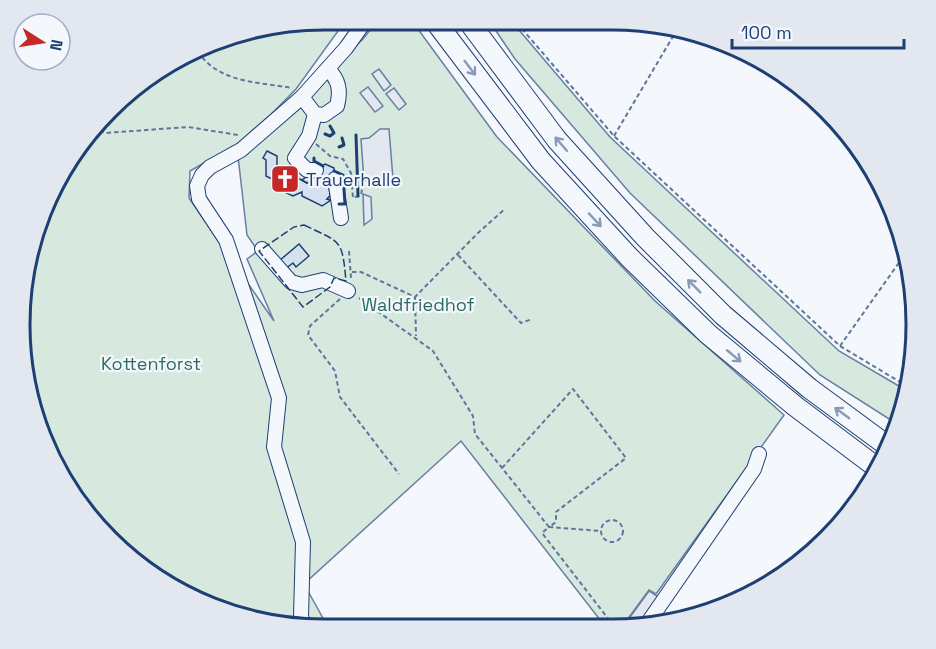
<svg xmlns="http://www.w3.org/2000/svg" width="936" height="649" viewBox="0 0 936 649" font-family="'Space Grotesk',sans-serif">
	<rect width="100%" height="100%" fill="#f4f7fb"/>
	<g fill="#d7e8df" stroke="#687fa3" stroke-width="1.5">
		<polygon points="324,20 346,20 296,89 249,137 190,171 189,198 274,321 247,259 258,251 247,235 238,156 363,39 378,20 412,21 497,137 655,301 784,415 656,594 649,590 624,624 604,625 461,441 304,584 329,629 207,606 109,540 51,460 25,384 22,285 43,207 95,124 155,71 245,30"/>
		<polygon points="490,22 513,23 610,137 839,351 904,389 897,424 820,375 630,193 515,59"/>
	</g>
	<g fill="#e3e8f0" stroke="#687fa3" stroke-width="1.5">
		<polygon points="379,69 391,85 384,91 372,74"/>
		<polygon points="368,87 383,106 375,112 360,93"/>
		<polygon points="394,88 406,104 399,110 386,94"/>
		<polygon points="380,129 389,129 393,179 364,181 361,139 369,138"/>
		<polygon points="363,194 371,197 372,219 364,225"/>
		<polygon points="649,591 658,597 640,624 625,624"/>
	</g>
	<g fill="#d5e0f0" stroke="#1d3f73" stroke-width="1.5">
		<polygon points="267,151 277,156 277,167 307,183 317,176 329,182 330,196 327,199 331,200 322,206 302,196 302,192 293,196 282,191 282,184 266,176 266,160 263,158"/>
		<polygon points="325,164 334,168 336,198 331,200 327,199 330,196 329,182 317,176 307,183 302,180"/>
		<polygon points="299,244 309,256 296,267 293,263 285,269 279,261"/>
	</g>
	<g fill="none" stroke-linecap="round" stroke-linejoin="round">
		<g stroke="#1d3f73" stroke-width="16">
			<g id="minor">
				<path d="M302,97L315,114L324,115L337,106C341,91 339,80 328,69"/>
				<polyline points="315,114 309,136 295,158 307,170 316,170"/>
				<polyline points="335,179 341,218"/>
				<polyline points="262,249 291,282 302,285 323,280 348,291"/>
				<polyline points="647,624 754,469 759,454"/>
				<polyline points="304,625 301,617 303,542 274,447 279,398 226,240 199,199 197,186 202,175 210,167 241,150 302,97 346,48 366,20"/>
			</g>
		</g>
		<g stroke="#1d3f73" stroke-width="22">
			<g id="highway">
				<polyline points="435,21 541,161 629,257 708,334 795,406 876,467"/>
				<polyline points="469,22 557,140 645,237 723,315 809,388 889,447"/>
			</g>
		</g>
		<g stroke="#5e769c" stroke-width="2" stroke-dasharray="4.5 3" stroke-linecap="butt">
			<polyline points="517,23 614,136 840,346 905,385"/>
			<path d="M198,51C217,83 259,82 292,88"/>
			<polyline points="93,127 105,133 188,127 238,135"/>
			<polyline points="614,136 678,28"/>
			<polyline points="316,144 330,156 343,159 351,173 353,198 361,195 363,184 375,184 378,178"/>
			<polyline points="349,251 351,278"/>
			<polyline points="458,255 521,323 532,319"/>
			<polyline points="352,272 361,272 415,297 478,233 505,209"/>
			<polyline points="415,297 416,336"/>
			<polyline points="359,298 433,351 473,416 475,434 549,527 542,533 613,625"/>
			<polyline points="340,299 310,326 308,335 335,371 340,397 399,474"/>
			<polyline points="840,346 903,257"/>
			<polyline points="502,468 573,389 626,458 556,512 556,522 549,527 601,531"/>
			<circle cx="612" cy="531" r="11"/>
		</g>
		<use href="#minor" stroke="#f4f7fb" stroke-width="14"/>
		<use href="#highway" stroke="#f4f7fb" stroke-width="20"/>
		<path stroke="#1d3f73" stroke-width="1.5" stroke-dasharray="8 3" stroke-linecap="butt" d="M304,225C342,243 342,239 346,281L334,278L330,287L303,307L259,251L294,227Z"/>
		<g stroke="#1d3f73" stroke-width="3">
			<polyline points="325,134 330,136 334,133 330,126"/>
			<polyline points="356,135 358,196"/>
			<polyline points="339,147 344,145 342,138"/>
			<polyline points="314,158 314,161 323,166"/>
			<polyline points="334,171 343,175 345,204 339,204"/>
		</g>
	</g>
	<defs><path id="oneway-shaft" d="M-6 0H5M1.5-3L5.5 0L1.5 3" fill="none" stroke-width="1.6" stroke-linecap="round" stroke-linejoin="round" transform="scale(1.5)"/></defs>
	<g stroke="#889bb7">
		<use href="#oneway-shaft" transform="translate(470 68) rotate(53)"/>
		<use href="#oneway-shaft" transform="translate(561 144) rotate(-131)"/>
		<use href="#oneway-shaft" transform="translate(595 220) rotate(47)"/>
		<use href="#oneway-shaft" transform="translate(694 286) rotate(-135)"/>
		<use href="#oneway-shaft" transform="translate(734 356) rotate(40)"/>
		<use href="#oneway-shaft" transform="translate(842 413) rotate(-144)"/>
	</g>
	<defs>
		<g id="church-square" transform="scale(1.5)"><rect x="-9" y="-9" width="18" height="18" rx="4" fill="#c62828" stroke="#f4f7fb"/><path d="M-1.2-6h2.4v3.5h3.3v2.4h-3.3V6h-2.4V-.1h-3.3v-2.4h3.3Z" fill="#fff"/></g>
	</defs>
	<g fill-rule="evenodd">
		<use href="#church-square" x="285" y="179"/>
	</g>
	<g text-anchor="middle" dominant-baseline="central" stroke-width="4.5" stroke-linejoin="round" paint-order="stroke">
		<g font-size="18" fill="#1d3f73" stroke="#f4f7fb" text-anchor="start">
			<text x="306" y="179">Trauerhalle</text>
		</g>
		<g font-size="18" fill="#2c6c60" stroke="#f4f7fb">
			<text x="418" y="304">Waldfriedhof</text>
			<text x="151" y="363">Kottenforst</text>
		</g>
	</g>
	<path d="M0 0H936V649H0ZM324 30H612A294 294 0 0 1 906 324V325A294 294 0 0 1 612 619H324A294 294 0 0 1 30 325V324A294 294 0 0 1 324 30Z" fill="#e3e8f0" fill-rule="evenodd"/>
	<path fill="none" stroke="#1d3f73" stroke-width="3" d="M324 30H612A294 294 0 0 1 906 324V325A294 294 0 0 1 612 619H324A294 294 0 0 1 30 325V324A294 294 0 0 1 324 30Z"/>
	<g transform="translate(42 42) rotate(102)"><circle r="28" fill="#f4f7fb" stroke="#9eadc5" stroke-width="1.5"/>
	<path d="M0-4.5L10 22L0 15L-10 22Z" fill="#c62828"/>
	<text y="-9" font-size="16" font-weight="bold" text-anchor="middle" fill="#1d3f73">N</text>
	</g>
	<path d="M732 39v9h172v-9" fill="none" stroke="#1d3f73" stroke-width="3"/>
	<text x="741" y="39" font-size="18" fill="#1d3f73" stroke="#f4f7fb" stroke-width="4.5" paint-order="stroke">100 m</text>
</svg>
